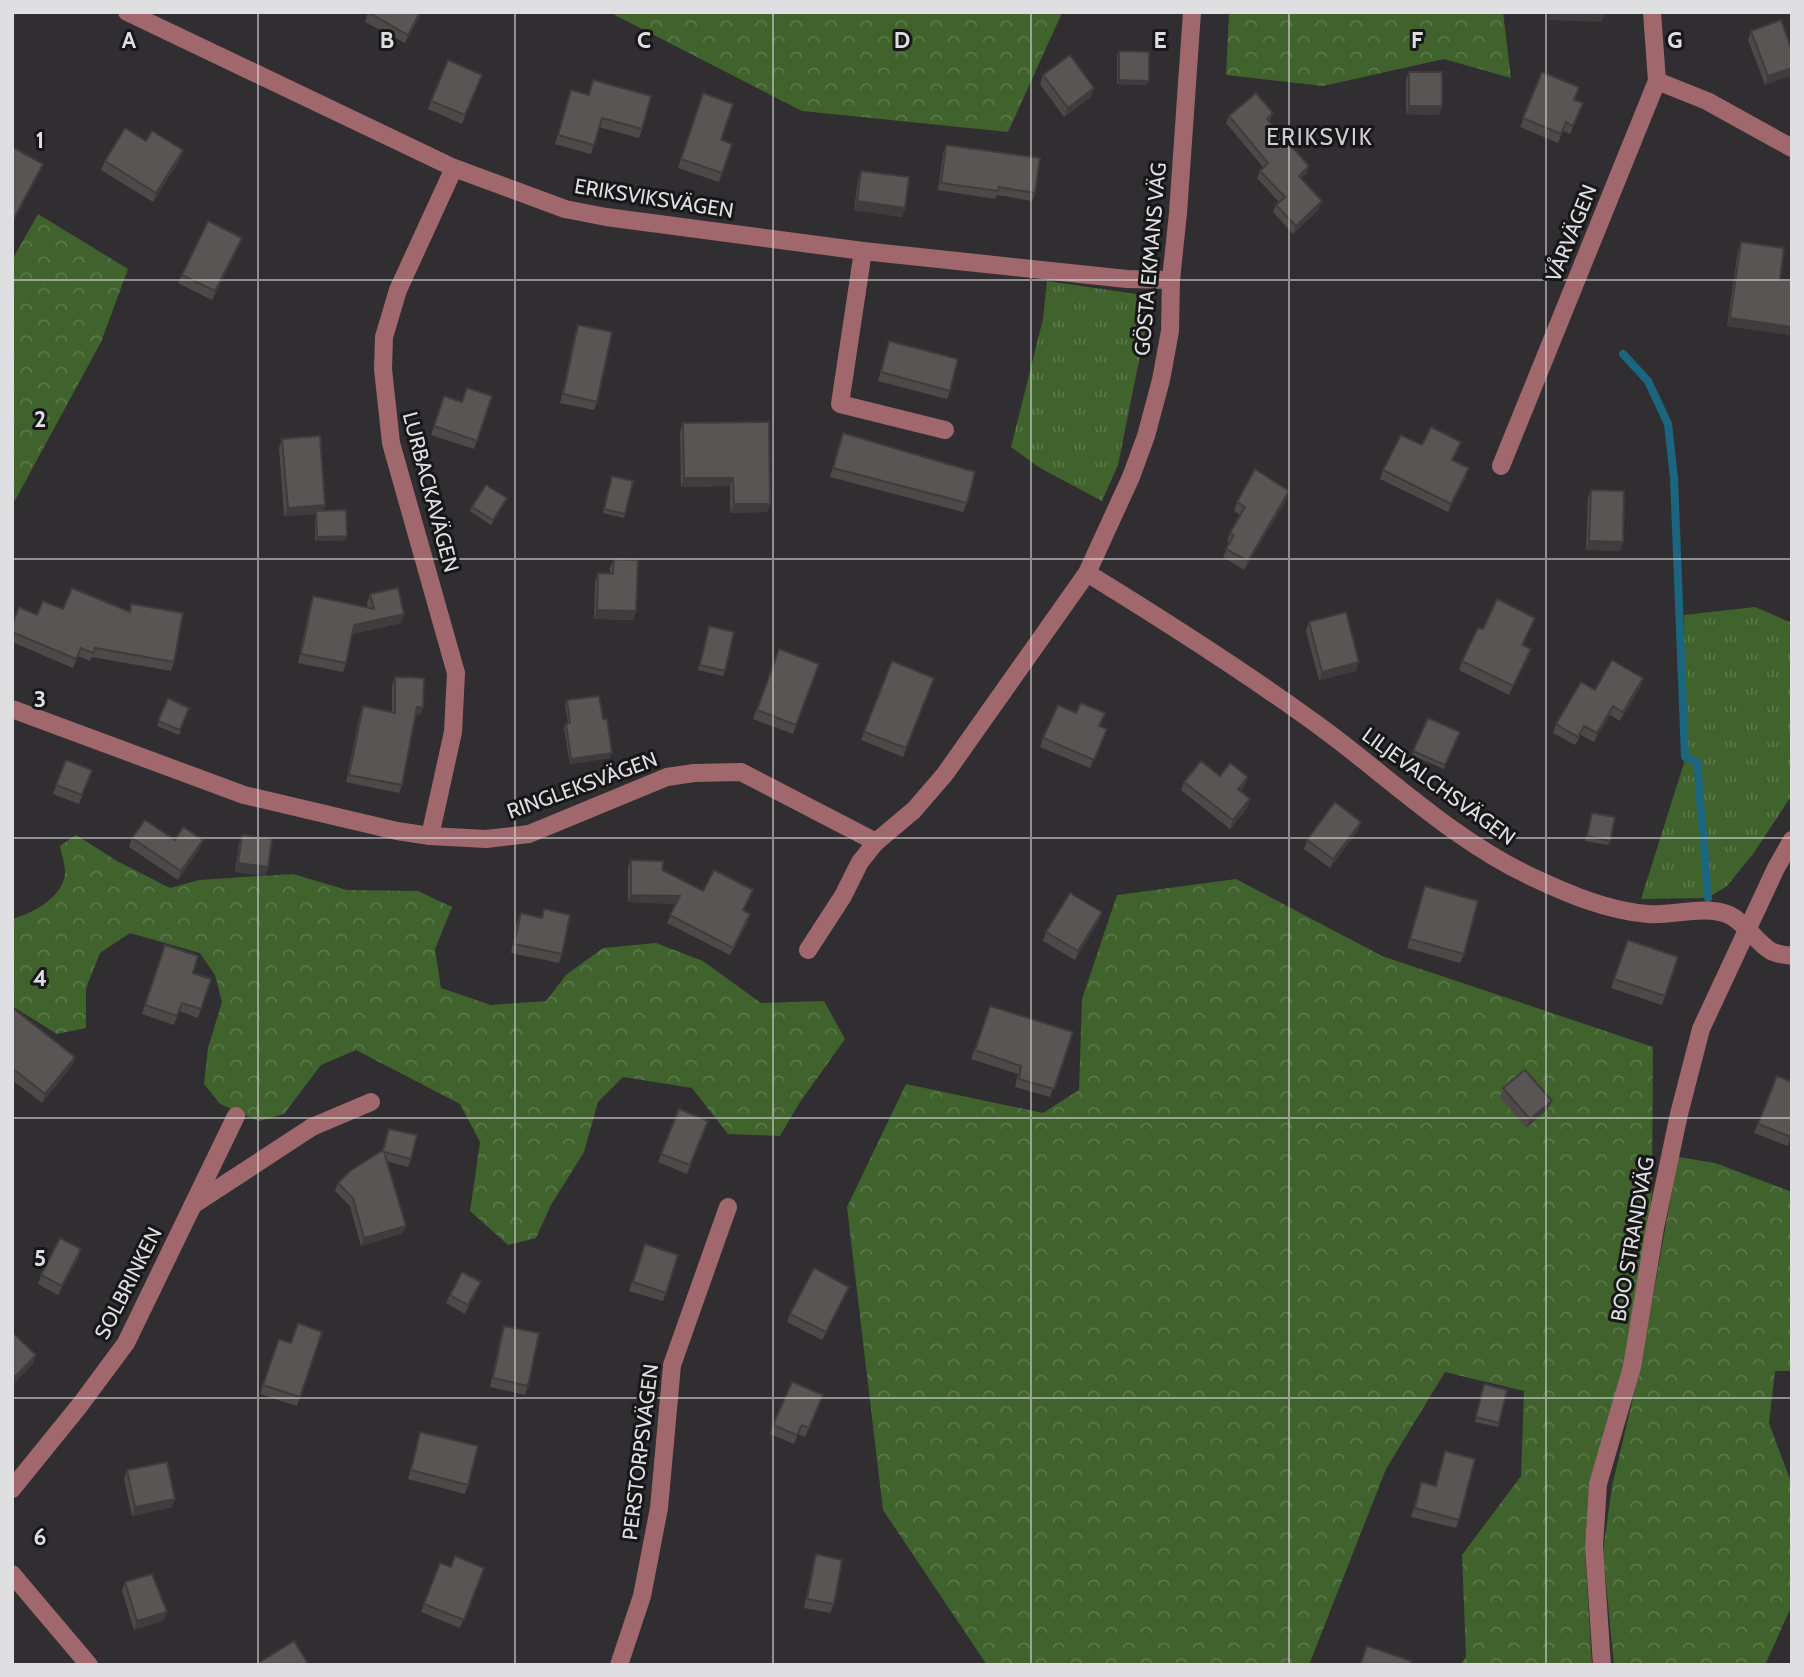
<svg xmlns="http://www.w3.org/2000/svg" width="1804" height="1677" viewBox="0 0 1804 1677" font-family="Cabin,sans-serif">
	<defs>
		<pattern id="grass-tufts" width="24" height="20" patternUnits="userSpaceOnUse" patternTransform="scale(1.75)"><rect width="24" height="20" fill="#40622c"/><path d="M3 7l-1-3M5 7V3M7 7l1-3M15 17l-1-3M17 17v-4M19 17l1-3" fill="none" stroke="#5b784a"/></pattern>
		<pattern id="forest-crowns" width="20" height="18" patternUnits="userSpaceOnUse" patternTransform="scale(1.75)"><rect width="20" height="18" fill="#40622c"/><path d="M2 6a3 3 0 1 1 6 0M12 15a3 3 0 1 1 6 0" fill="none" stroke="#5b784a"/></pattern>
	</defs>
	<rect width="100%" height="100%" fill="#302e31"/>
	<g fill="url(#grass-tufts)">
		<polygon points="1047,281 1136,294 1148,316 1118,465 1102,501 1040,468 1011,447 1043,319"/>
		<polygon points="1755,607 1792,623 1792,795 1753,854 1727,886 1708,898 1641,899 1684,763 1684,615"/>
	</g>
	<g fill="url(#forest-crowns)">
		<polygon points="609,12 1062,12 1062,13 1008,132 802,111"/>
		<polygon points="1229,12 1503,12 1511,78 1444,59 1323,86 1226,75"/>
		<polygon points="38,214 128,269 101,342 12,506 12,260"/>
		<path d="M76,835L117,861L170,888L199,880L293,874L347,890L418,891L452,907L435,949L441,988L491,1005L546,1001L566,975L603,948L656,943L703,961L761,1003L824,1001L845,1039L800,1102L780,1136L728,1134L692,1088L623,1077L598,1102L584,1152L551,1205L536,1238L508,1245L470,1211L480,1142L460,1104L356,1050L321,1065L284,1114L259,1121L220,1104L204,1084L208,1048L222,1002L215,975L200,953L130,933L100,953L86,988V1028L57,1034L12,1006V919C33,913 62,898 65,874C66,866 61,854 60,846Z"/>
		<polygon points="1236,879 1382,956 1653,1047 1652,1193 1627,1366 1589,1483 1585,1550 1592,1665 1460,1665 1466,1657 1462,1555 1521,1476 1524,1391 1445,1372 1386,1469 1309,1665 987,1665 883,1510 847,1207 906,1084 1043,1113 1079,1090 1082,999 1117,895"/>
		<polygon points="1678,1157 1715,1163 1792,1192 1792,1371 1775,1371 1769,1423 1792,1485 1792,1605 1765,1665 1614,1665 1603,1552 1612,1486 1640,1369"/>
	</g>
	<g fill="none" stroke-linecap="round" stroke-linejoin="round">
		<polyline stroke="#1b657e" stroke-width="8" points="1623,354 1648,381 1668,424 1674,478 1685,757 1697,762 1708,898"/>
		<g stroke="#a0686c" stroke-width="18">
			<polyline points="127,12 454,168 565,209 606,217 863,251 1127,279 1171,280"/>
			<polyline points="1657,81 1707,101 1792,148"/>
			<polyline points="863,251 840,404 945,430"/>
			<polyline points="1501,466 1657,81 1652,12"/>
			<path d="M1087,573C1170,624 1252,676 1330,734C1395,783 1457,842 1532,877C1568,894 1608,911 1648,914C1673,916 1703,905 1727,914C1745,921 1755,942 1771,951C1776,954 1786,955 1792,956"/>
			<polyline points="12,709 244,795 397,831 430,836 486,839 529,834 667,777 694,773 741,772 876,842"/>
			<polyline points="430,836 453,732 456,673 391,443 383,369 384,337 398,290 454,168"/>
			<polyline points="808,950 843,896 860,862 876,842 914,810 945,774 1087,573 1131,477 1146,436 1161,380 1170,331 1171,280 1178,213 1192,12"/>
			<polyline points="193,1205 312,1127 371,1102"/>
			<polyline points="12,1489 80,1405 126,1343 236,1116"/>
			<polyline points="12,1574 89,1665"/>
			<polyline points="619,1665 642,1596 659,1508 672,1365 728,1207"/>
			<polyline points="1602,1665 1594,1547 1598,1484 1632,1367 1655,1228 1679,1114 1701,1029 1776,868 1792,840"/>
		</g>
	</g>
	<g fill="#4d4949">
		<polygon points="368,12 422,12 405,43 365,22"/>
		<polygon points="1751,31 1792,51 1792,75 1765,85 1748,40"/>
		<polygon points="1119,51 1147,85 1117,84 1117,56"/>
		<polygon points="448,60 478,84 462,124 428,109"/>
		<polygon points="1409,72 1442,106 1439,115 1406,114 1406,80"/>
		<polygon points="1542,72 1575,100 1583,103 1570,134 1563,131 1558,143 1520,127"/>
		<polygon points="1043,75 1091,97 1064,117 1040,84"/>
		<polygon points="593,80 642,129 639,138 599,127 591,154 555,144 571,90 588,95"/>
		<polygon points="703,93 721,140 732,144 719,182 678,168"/>
		<polygon points="1273,113 1269,122 1309,166 1307,173 1301,178 1319,209 1293,234 1273,212 1276,205 1279,202 1257,178 1260,171 1263,167 1226,123 1229,116"/>
		<polygon points="146,141 180,159 153,202 101,170 105,161"/>
		<polygon points="946,145 1035,193 1032,201 997,195 995,199 938,190 943,153"/>
		<polygon points="861,171 905,208 902,217 854,210 858,179"/>
		<polygon points="242,238 239,246 212,300 178,283 182,275"/>
		<polygon points="1741,242 1780,280 1792,280 1791,335 1727,326 1738,250"/>
		<polygon points="578,325 597,402 594,410 560,403 575,333"/>
		<polygon points="889,341 950,391 947,399 878,381"/>
		<polygon points="444,396 462,402 492,396 474,449 431,435"/>
		<polygon points="683,423 767,512 730,513 730,486 681,487 680,432"/>
		<polygon points="843,433 967,503 963,512 830,477"/>
		<polygon points="282,439 325,505 323,511 347,536 345,540 315,541 315,514 284,516 279,448"/>
		<polygon points="1422,445 1458,450 1453,460 1466,477 1448,512 1380,479 1383,470"/>
		<polygon points="611,480 625,514 624,518 603,513"/>
		<polygon points="1591,490 1623,542 1620,551 1586,550 1588,498"/>
		<polygon points="1289,491 1286,500 1244,570 1223,557 1230,543 1227,541 1230,533 1240,515 1234,511 1237,502"/>
		<polygon points="505,503 491,525 470,511 472,507"/>
		<polygon points="614,559 636,611 633,620 594,619 595,582 598,573 610,574 610,568"/>
		<polygon points="370,594 404,614 401,623 352,634 346,663 343,672 298,663 310,605 313,596 368,608 367,603"/>
		<polygon points="131,604 174,662 171,671 92,657 90,661 78,656 73,668 12,642 12,625 37,615 63,609 129,612"/>
		<polygon points="1535,618 1523,645 1531,649 1509,695 1459,670 1462,661 1483,629"/>
		<polygon points="1309,622 1356,671 1319,680 1306,631"/>
		<polygon points="709,626 725,671 723,676 698,670"/>
		<polygon points="779,649 819,664 793,734 753,719"/>
		<polygon points="892,661 934,678 903,757 861,740"/>
		<polygon points="395,677 423,707 420,715 416,715 402,785 399,793 346,782 360,714 363,706 392,712 392,685"/>
		<polygon points="1643,678 1640,687 1620,721 1610,715 1594,742 1581,735 1575,745 1553,733 1556,724 1595,690"/>
		<polygon points="168,698 189,708 179,735 157,726"/>
		<polygon points="567,700 603,719 610,758 570,764 564,728 566,724 568,723 565,705"/>
		<polygon points="1428,718 1460,732 1444,769 1412,755"/>
		<polygon points="1099,726 1107,729 1090,768 1040,747 1043,738"/>
		<polygon points="66,760 92,770 79,804 53,794"/>
		<polygon points="1220,776 1245,786 1240,791 1250,799 1247,808 1230,829 1181,790 1184,782"/>
		<polygon points="1592,813 1610,841 1608,845 1585,841"/>
		<polygon points="1361,822 1358,830 1330,868 1304,849 1307,840"/>
		<polygon points="242,835 268,867 265,876 235,872 239,844"/>
		<polygon points="132,838 175,840 203,840 199,849 178,880 129,847"/>
		<polygon points="631,860 662,870 703,891 750,898 743,911 748,922 730,955 667,923 676,904 628,902 628,868"/>
		<polygon points="1425,886 1464,954 1460,963 1407,948"/>
		<polygon points="544,909 562,954 559,963 511,953 517,922 521,913 540,918"/>
		<polygon points="1102,912 1099,920 1075,960 1043,941 1046,932"/>
		<polygon points="1628,940 1678,957 1662,1005 1611,988"/>
		<polygon points="165,945 193,973 211,979 198,1018 179,1011 174,1025 142,1014"/>
		<polygon points="990,1006 1073,1032 1050,1097 1015,1087 1018,1074 971,1059"/>
		<polygon points="12,1011 75,1057 72,1065 42,1103 12,1080"/>
		<polygon points="1777,1076 1792,1135 1788,1146 1754,1133"/>
		<polygon points="1503,1088 1548,1109 1526,1128 1500,1097"/>
		<polygon points="679,1109 708,1121 687,1174 658,1162"/>
		<polygon points="389,1129 411,1159 408,1167 386,1161 403,1233 361,1246 350,1206 335,1191 338,1183 382,1150"/>
		<polygon points="645,1244 666,1293 663,1301 629,1291"/>
		<polygon points="81,1249 78,1258 58,1295 38,1284 41,1275"/>
		<polygon points="481,1282 477,1291 465,1314 446,1303 450,1295"/>
		<polygon points="849,1287 845,1295 822,1340 787,1322 790,1314"/>
		<polygon points="504,1326 528,1386 525,1395 490,1387 501,1334"/>
		<polygon points="322,1332 297,1406 260,1394 279,1339 291,1343"/>
		<polygon points="1483,1389 1499,1423 1498,1427 1475,1422"/>
		<polygon points="819,1404 805,1437 798,1434 794,1444 770,1434 773,1425"/>
		<polygon points="420,1432 468,1485 465,1494 408,1479"/>
		<polygon points="1445,1451 1459,1520 1456,1528 1411,1517 1421,1482 1435,1486"/>
		<polygon points="127,1470 172,1507 132,1516 124,1479"/>
		<polygon points="816,1554 834,1604 830,1613 804,1608 813,1563"/>
		<polygon points="440,1563 451,1567 484,1568 460,1628 421,1612"/>
		<polygon points="125,1582 164,1620 134,1630 122,1591"/>
	</g>
	<g fill="#3e3c3c">
		<polygon points="420,12 422,12 405,43 408,35"/>
		<polygon points="1550,12 1575,12 1605,13 1602,22 1547,20"/>
		<polygon points="1792,68 1792,75 1765,85 1768,76"/>
		<polygon points="1119,80 1149,81 1147,85 1117,84"/>
		<polygon points="1094,88 1091,97 1064,117 1068,108"/>
		<polygon points="1409,106 1442,106 1439,115 1406,114"/>
		<polygon points="183,150 180,159 153,202 156,193"/>
		<polygon points="43,164 40,172 12,225 12,222"/>
		<polygon points="1309,166 1307,173 1296,183 1299,176"/>
		<polygon points="857,201 905,208 902,217 854,210"/>
		<polygon points="1322,201 1319,209 1293,234 1296,226"/>
		<polygon points="242,238 239,246 212,300 215,291"/>
		<polygon points="1730,318 1792,327 1792,333 1791,335 1727,326"/>
		<polygon points="1469,468 1466,477 1448,512 1451,504"/>
		<polygon points="684,478 733,478 730,486 681,487"/>
		<polygon points="1289,491 1286,500 1244,570 1248,561"/>
		<polygon points="734,504 770,504 767,512 730,513"/>
		<polygon points="325,505 322,514 316,511 315,514 284,516 288,508"/>
		<polygon points="347,536 345,540 315,541 317,537"/>
		<polygon points="1589,541 1623,542 1620,551 1586,550"/>
		<polygon points="597,610 636,611 633,620 594,619"/>
		<polygon points="404,614 401,623 350,634 354,625"/>
		<polygon points="1531,649 1528,658 1509,695 1513,686"/>
		<polygon points="1359,662 1356,671 1319,680 1322,672"/>
		<polygon points="1643,678 1640,687 1620,721 1623,712"/>
		<polygon points="1613,706 1610,715 1594,742 1597,733"/>
		<polygon points="417,707 423,707 420,715 414,715"/>
		<polygon points="612,753 610,758 570,764 571,759"/>
		<polygon points="1248,777 1245,786 1235,798 1238,789"/>
		<polygon points="1250,799 1247,808 1230,829 1233,820"/>
		<polygon points="1361,822 1358,830 1330,868 1333,859"/>
		<polygon points="203,840 199,849 178,880 181,871"/>
		<polygon points="238,863 268,867 265,876 235,872"/>
		<polygon points="631,895 680,896 677,904 628,902"/>
		<polygon points="1102,912 1099,920 1075,960 1078,951"/>
		<polygon points="750,914 748,922 730,955 733,948"/>
		<polygon points="75,1057 72,1065 42,1103 45,1094"/>
		<polygon points="1552,1101 1548,1109 1526,1128 1530,1119"/>
		<polygon points="406,1226 403,1233 361,1246 364,1238"/>
		<polygon points="81,1249 78,1258 58,1295 62,1286"/>
		<polygon points="481,1282 477,1291 465,1314 468,1305"/>
		<polygon points="36,1355 33,1364 12,1386 15,1377"/>
		<polygon points="175,1499 172,1507 132,1516 135,1507"/>
		<polygon points="167,1612 164,1620 134,1630 137,1621"/>
	</g>
	<g fill="#595555" stroke="#3e3c3c" stroke-width="2">
		<polygon points="368,12 420,12 408,35"/>
		<polygon points="1575,12 1605,12 1605,13"/>
		<polygon points="1781,20 1792,51 1792,68 1768,76 1751,31"/>
		<polygon points="1119,51 1149,52 1149,81 1119,80"/>
		<polygon points="1070,55 1094,88 1068,108 1043,75"/>
		<polygon points="448,60 482,75 465,115 431,101"/>
		<rect x="1409" y="72" width="33" height="34"/>
		<polygon points="1542,72 1579,87 1574,100 1583,103 1573,126 1566,122 1561,134 1523,118"/>
		<polygon points="593,80 651,96 642,129 602,118 594,145 558,135 571,90 589,95"/>
		<polygon points="703,93 733,104 721,140 732,144 722,173 681,159"/>
		<polygon points="1256,93 1273,113 1267,119 1309,166 1299,176 1322,201 1296,226 1276,205 1285,197 1260,171 1268,163 1229,116"/>
		<polygon points="125,128 146,141 152,131 183,150 156,193 105,161"/>
		<polygon points="946,145 1040,158 1035,193 999,187 998,191 941,183"/>
		<polygon points="12,147 43,164 12,222"/>
		<polygon points="861,171 909,177 905,208 857,201"/>
		<polygon points="208,221 242,238 215,291 182,275"/>
		<polygon points="1741,242 1784,248 1780,280 1792,280 1792,327 1730,318"/>
		<polygon points="578,325 612,332 597,402 563,394"/>
		<polygon points="889,341 958,359 950,391 881,372"/>
		<polygon points="467,388 492,396 477,441 434,426 444,396 462,402"/>
		<polygon points="769,422 770,504 734,504 733,478 684,478 683,423"/>
		<polygon points="1431,427 1461,442 1452,460 1469,468 1451,504 1383,470 1401,435 1422,445"/>
		<polygon points="843,433 975,472 967,503 833,468"/>
		<polygon points="320,436 325,505 288,508 282,439"/>
		<polygon points="1255,469 1289,491 1248,561 1226,549 1234,535 1230,533 1245,507 1237,502"/>
		<polygon points="612,476 633,481 625,514 604,509"/>
		<polygon points="486,485 507,498 493,520 472,507"/>
		<polygon points="1591,490 1624,491 1623,542 1589,541"/>
		<polygon points="346,510 347,536 317,537 316,511"/>
		<polygon points="614,559 638,560 636,611 597,610 598,573 613,574"/>
		<polygon points="72,588 130,612 131,604 183,613 174,662 95,648 93,653 81,648 76,659 12,632 12,625 19,607 37,615 43,601 63,609"/>
		<polygon points="398,588 404,614 354,625 346,663 301,654 313,596 374,609 370,594"/>
		<polygon points="1497,599 1535,618 1522,645 1531,649 1513,686 1462,661 1478,628 1483,629"/>
		<polygon points="1346,612 1359,662 1322,672 1309,622"/>
		<polygon points="709,626 734,632 725,671 700,665"/>
		<polygon points="779,649 819,664 796,725 757,710"/>
		<polygon points="1612,660 1643,678 1623,712 1613,706 1597,733 1584,726 1578,737 1556,724 1581,682 1595,690"/>
		<polygon points="892,661 934,678 906,748 864,732"/>
		<polygon points="395,677 424,678 423,707 417,707 402,785 349,775 363,706 395,713"/>
		<polygon points="599,696 603,719 607,719 612,753 571,759 566,724 570,723 567,700"/>
		<polygon points="168,698 189,708 180,730 158,721"/>
		<polygon points="1081,703 1105,713 1099,726 1107,729 1094,760 1043,738 1058,705 1076,713"/>
		<polygon points="1428,718 1460,732 1445,765 1413,751"/>
		<polygon points="66,760 92,770 82,795 56,785"/>
		<polygon points="1201,761 1220,776 1230,763 1248,777 1238,789 1250,799 1233,820 1184,782"/>
		<polygon points="1335,802 1361,822 1333,859 1307,840"/>
		<polygon points="1592,813 1615,817 1610,841 1587,836"/>
		<polygon points="145,820 175,840 183,827 203,840 181,871 132,838"/>
		<polygon points="242,835 272,839 268,867 238,863"/>
		<polygon points="631,860 663,861 662,870 703,891 714,870 753,890 743,910 750,914 733,948 670,915 680,896 631,895"/>
		<polygon points="1425,886 1478,901 1464,954 1410,939"/>
		<polygon points="1070,893 1102,912 1078,951 1046,932"/>
		<polygon points="544,909 570,915 562,954 514,944 521,913 542,918"/>
		<polygon points="1628,940 1678,957 1665,996 1614,979"/>
		<polygon points="165,945 198,956 193,973 211,979 201,1009 182,1003 177,1016 145,1005"/>
		<polygon points="990,1006 1073,1032 1054,1089 1019,1079 1021,1066 975,1050"/>
		<polygon points="14,1009 75,1057 45,1094 12,1068 12,1011"/>
		<polygon points="1525,1070 1552,1101 1530,1119 1503,1088"/>
		<polygon points="1777,1076 1792,1082 1792,1135 1791,1137 1758,1124"/>
		<polygon points="679,1109 708,1121 690,1165 661,1154"/>
		<polygon points="389,1129 417,1135 411,1159 384,1152 406,1226 364,1238 353,1198 338,1183 350,1171 383,1150"/>
		<polygon points="60,1238 81,1249 62,1286 41,1275"/>
		<polygon points="645,1244 678,1255 666,1293 633,1282"/>
		<polygon points="814,1268 849,1287 826,1332 790,1314"/>
		<polygon points="462,1272 481,1282 468,1305 450,1295"/>
		<polygon points="298,1323 322,1332 300,1397 263,1385 279,1339 291,1343"/>
		<polygon points="504,1326 539,1333 528,1386 493,1378"/>
		<polygon points="13,1333 36,1355 15,1377 12,1374 12,1334"/>
		<polygon points="792,1382 823,1395 809,1428 802,1425 797,1435 773,1425"/>
		<polygon points="1484,1384 1507,1390 1499,1423 1476,1417"/>
		<polygon points="420,1432 478,1446 468,1485 411,1470"/>
		<polygon points="1445,1451 1475,1459 1459,1520 1415,1508 1421,1482 1436,1486"/>
		<polygon points="167,1462 175,1499 135,1507 127,1470"/>
		<polygon points="816,1554 842,1560 834,1604 807,1599"/>
		<polygon points="455,1556 484,1568 464,1620 424,1604 440,1563 451,1567"/>
		<polygon points="152,1574 167,1612 137,1621 125,1582"/>
		<polygon points="294,1641 309,1665 255,1665"/>
		<polygon points="1367,1646 1411,1661 1410,1665 1360,1665"/>
	</g>
	<path fill="none" stroke="#dfdee0" stroke-width="2" stroke-opacity="0.55" d="M258,12V1665M515,12V1665M773,12V1665M1031,12V1665M1289,12V1665M1546,12V1665M12,280H1792M12,559H1792M12,838H1792M12,1118H1792M12,1398H1792"/>
	<g text-anchor="middle" dominant-baseline="central" stroke-width="6" stroke-linejoin="round" paint-order="stroke">
		<g font-size="21" fill="#dfdee0" stroke="#171718">
			<text transform="translate(654 198) rotate(9)">ERIKSVIKSVÄGEN</text>
			<text transform="translate(1571 233) rotate(-68)">VÅRVÄGEN</text>
			<text transform="translate(1150 259) rotate(-85)">GÖSTA EKMANS VÄG</text>
			<text transform="translate(431 492) rotate(75)">LURBACKAVÄGEN</text>
			<text transform="translate(582 785) rotate(-20)">RINGLEKSVÄGEN</text>
			<text transform="translate(1439 786) rotate(36)">LILJEVALCHSVÄGEN</text>
			<text transform="translate(1632 1239) rotate(-80)">BOO STRANDVÄG</text>
			<text transform="translate(128 1283) rotate(-63)">SOLBRINKEN</text>
			<text transform="translate(640 1452) rotate(-83)">PERSTORPSVÄGEN</text>
		</g>
		<g font-size="23" letter-spacing="2" fill="#d0ced1" stroke="#171718">
			<text x="1320" y="137">ERIKSVIK</text>
		</g>
	</g>
	<g font-size="23" text-anchor="middle" font-weight="bold" fill="#dfdee0" stroke="#171718" stroke-width="6" stroke-linejoin="round" paint-order="stroke">
		<text x="129" y="48">A</text>
		<text x="387" y="48">B</text>
		<text x="644" y="48">C</text>
		<text x="902" y="48">D</text>
		<text x="1160" y="48">E</text>
		<text x="1417" y="48">F</text>
		<text x="1675" y="48">G</text>
		<text x="40" y="148">1</text>
		<text x="40" y="427">2</text>
		<text x="40" y="707">3</text>
		<text x="40" y="986">4</text>
		<text x="40" y="1266">5</text>
		<text x="40" y="1545">6</text>
	</g>
	<rect width="1804" height="1677" fill="none" stroke="#dfdee0" stroke-width="28"/>
</svg>
